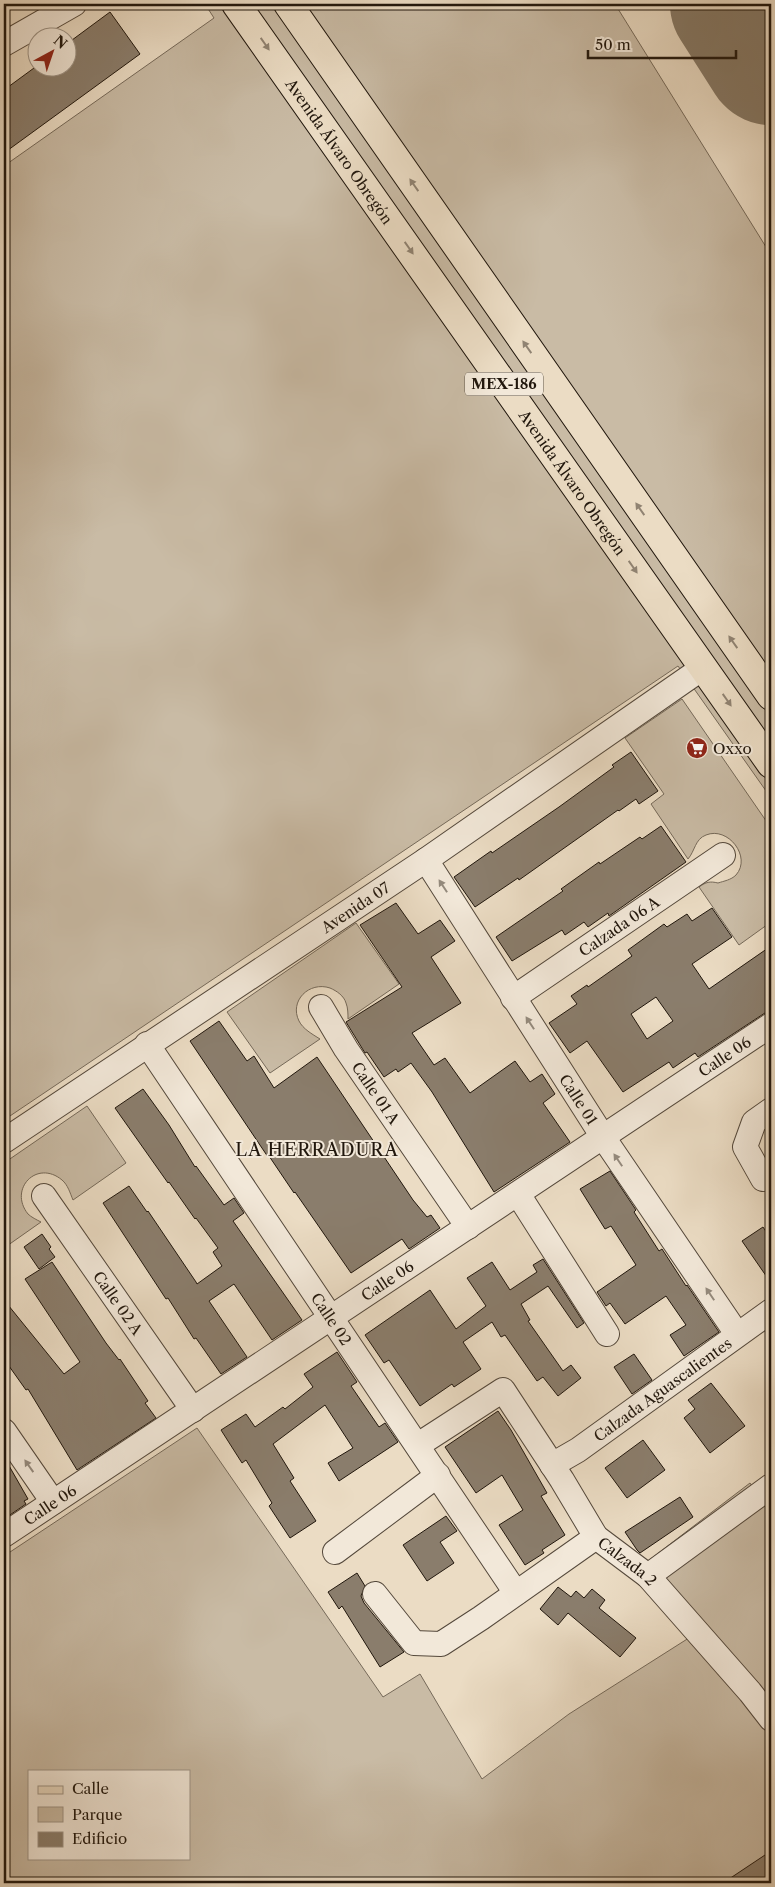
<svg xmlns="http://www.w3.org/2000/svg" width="775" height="1887" viewBox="0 0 775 1887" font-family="'Libre Caslon Text',serif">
	<rect width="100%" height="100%" fill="#ebdcc4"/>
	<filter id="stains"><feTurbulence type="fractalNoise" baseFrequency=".004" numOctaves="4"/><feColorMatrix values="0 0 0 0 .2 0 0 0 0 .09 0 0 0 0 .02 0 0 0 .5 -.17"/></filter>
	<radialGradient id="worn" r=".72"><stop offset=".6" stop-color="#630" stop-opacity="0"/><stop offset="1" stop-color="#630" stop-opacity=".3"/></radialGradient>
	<g fill="#c9bba5" stroke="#756959" fill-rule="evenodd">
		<polygon points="205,4 615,4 771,255 771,798 678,666 4,1120 4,166 214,18"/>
		<path d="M682,699L771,828V922L739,945L699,887C706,882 710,881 718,883C724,881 731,880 736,875C752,857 728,826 706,835C695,839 695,851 688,859L651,804L664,794L625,738Z"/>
		<path d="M356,923L399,984L348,1019C348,1014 348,1008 346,1003C344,996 337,991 330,988C309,981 289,1001 299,1021C303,1029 312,1034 320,1039L270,1073L227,1012Z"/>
		<path d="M87,1106L126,1163L73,1200C70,1193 68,1185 62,1180C37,1159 8,1189 28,1214C31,1217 37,1220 41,1222L4,1248V1163Z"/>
		<path d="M197,1428L383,1697L420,1674L482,1779L569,1714L703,1629L644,1564L750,1483L771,1513V1855L733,1883H4V1556ZM29,1771H189V1858H29Z"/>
	</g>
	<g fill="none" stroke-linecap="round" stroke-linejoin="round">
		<polyline stroke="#867a68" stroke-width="132" points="736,4 771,59"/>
	</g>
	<g fill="#8a7d6c" stroke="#21170d" fill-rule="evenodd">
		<polygon points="110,12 140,54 4,153 4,90 34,68 68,68 68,43"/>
		<polygon points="631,752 658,791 639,804 636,799 619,811 618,810 519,880 518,878 475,907 454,877 491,851 492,853 559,807 614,767 612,765"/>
		<polygon points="661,826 686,862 609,916 608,913 588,927 584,922 565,935 562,930 512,961 496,937 563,891 561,889 599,862 600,864 640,837 642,839"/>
		<polygon points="396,903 418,934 440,920 455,941 431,957 461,1003 412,1033 434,1065 445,1058 470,1093 515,1061 530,1082 542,1074 555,1094 543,1103 570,1142 494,1192 432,1092 411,1063 398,1072 396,1069 384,1077 367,1052 365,1053 346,1022 402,987 360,925"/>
		<path d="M712,908L732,937L692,964L709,989L771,946V1009L698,1057L695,1053L673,1068L669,1062L623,1092L587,1041L570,1053L549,1023L577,1004L571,996L587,985L588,987L632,956L628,950L664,924L667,927L687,914L692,921ZM656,997L673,1021L647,1039L631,1014Z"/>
		<polygon points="219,1021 247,1061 254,1056 274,1088 317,1057 413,1200 427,1217 431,1215 440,1228 409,1249 402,1239 351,1273 295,1192 294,1193 269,1156 268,1157 190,1041"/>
		<polygon points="143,1089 169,1125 195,1167 196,1166 224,1205 234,1198 244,1213 233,1221 302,1320 272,1340 234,1284 209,1301 247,1357 221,1374 196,1338 194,1339 168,1298 166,1299 103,1203 129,1186 147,1212 148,1211 196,1282 197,1284 222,1266 213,1252 218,1248 196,1218 195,1219 169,1182 168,1183 115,1108"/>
		<polygon points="610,1171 636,1210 634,1212 659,1251 662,1249 686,1286 687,1285 719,1332 684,1356 670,1335 686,1325 666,1296 625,1324 610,1303 606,1306 597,1292 636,1265 611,1226 605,1229 580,1189"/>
		<polygon points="763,1227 771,1239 771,1283 742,1241"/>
		<polygon points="42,1234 51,1247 49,1249 55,1257 39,1269 24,1247"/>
		<polygon points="543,1259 584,1323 577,1328 548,1286 521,1304 530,1320 528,1321 563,1371 571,1365 581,1378 558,1396 543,1377 537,1381 505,1335 501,1337 492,1322 463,1342 481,1369 454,1387 452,1384 420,1406 389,1360 384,1363 365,1335 430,1290 456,1329 486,1306 467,1278 492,1262 510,1290 537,1272 533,1265"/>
		<polygon points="52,1262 106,1343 119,1360 120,1359 148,1401 145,1403 156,1418 77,1470 28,1389 26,1390 4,1359 4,1300 64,1374 80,1362 25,1279"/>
		<polygon points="337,1352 357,1382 351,1386 379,1427 385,1423 398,1442 339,1481 328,1463 353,1448 325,1405 273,1444 294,1478 290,1481 316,1521 290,1538 269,1506 272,1503 246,1460 242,1463 221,1430 246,1414 255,1427 283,1407 285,1409 313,1387 304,1374"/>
		<polygon points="634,1354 652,1380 632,1394 614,1367"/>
		<polygon points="711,1383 745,1426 710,1453 684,1418 695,1409 688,1400"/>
		<polygon points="498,1411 511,1430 547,1493 541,1496 565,1535 542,1550 544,1553 525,1565 499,1525 523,1510 502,1475 476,1493 445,1447"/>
		<polygon points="643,1440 665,1470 627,1498 605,1468"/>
		<polygon points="4,1457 28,1499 24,1501 26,1504 4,1519"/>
		<polygon points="680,1497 693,1517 640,1553 637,1550 625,1532"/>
		<polygon points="446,1516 457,1531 440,1542 454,1563 427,1581 403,1545"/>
		<polygon points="357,1573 365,1586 361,1596 364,1603 404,1652 380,1667 342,1606 339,1609 328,1592"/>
		<polygon points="558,1587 571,1597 576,1591 584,1598 592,1589 605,1600 599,1608 636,1638 620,1657 568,1613 558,1625 540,1609"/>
		<polygon points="771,1851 771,1883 723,1883"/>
	</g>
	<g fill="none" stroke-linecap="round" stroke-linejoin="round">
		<g stroke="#54483b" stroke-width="26">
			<g id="minor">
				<polyline points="4,44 74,4"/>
				<path id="s1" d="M426,860L603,1137L737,1334"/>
				<path id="s2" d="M513,998L723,855"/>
				<path id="s3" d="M321,1007L346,1049L468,1227"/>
				<path id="s4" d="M147,1044L516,1593"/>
				<path id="s5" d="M4,1141L426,860L704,667"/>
				<polyline points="763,1179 745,1147 754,1122 771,1110"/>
				<polyline points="518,1194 607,1334"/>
				<path id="s6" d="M44,1196L193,1410"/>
				<polyline points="4,1431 53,1502"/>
				<path id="s7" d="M418,1445L503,1390L562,1480L596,1537L648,1576L750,1692L771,1719"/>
				<path id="s8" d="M552,1465L578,1450L771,1311"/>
				<path id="s9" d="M4,1535L771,1025"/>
				<polyline points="335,1552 438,1475"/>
				<polyline points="648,1576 771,1486"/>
				<polyline points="375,1594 414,1643 441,1644 481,1618 596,1537"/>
			</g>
		</g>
		<g stroke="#21170d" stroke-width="30">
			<g id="major">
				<path id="s10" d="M236,4L771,764"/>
				<polyline points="288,4 771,696"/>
			</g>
		</g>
		<use href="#minor" stroke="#f2e8d9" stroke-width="24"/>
		<use href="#major" stroke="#ebdcc4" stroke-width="28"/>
	</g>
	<defs><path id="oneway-solid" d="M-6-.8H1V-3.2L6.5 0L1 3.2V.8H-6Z" transform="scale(1.25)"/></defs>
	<g fill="#908372">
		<use href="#oneway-solid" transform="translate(265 44) rotate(55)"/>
		<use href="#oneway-solid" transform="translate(414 185) rotate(-125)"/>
		<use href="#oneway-solid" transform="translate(409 248) rotate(55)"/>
		<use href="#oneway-solid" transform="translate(527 347) rotate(-125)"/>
		<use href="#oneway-solid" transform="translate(640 509) rotate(-125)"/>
		<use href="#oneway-solid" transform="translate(633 567) rotate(55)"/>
		<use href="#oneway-solid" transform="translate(733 642) rotate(-125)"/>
		<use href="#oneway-solid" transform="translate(727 700) rotate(55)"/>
	</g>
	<g fill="#948a7d">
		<use href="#oneway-solid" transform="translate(443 886) rotate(-123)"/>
		<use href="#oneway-solid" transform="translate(530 1023) rotate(-123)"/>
		<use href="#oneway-solid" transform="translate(618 1160) rotate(-124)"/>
		<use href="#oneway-solid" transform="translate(710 1294) rotate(-124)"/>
		<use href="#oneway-solid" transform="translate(29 1466) rotate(-125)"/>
	</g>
	<defs>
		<g id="supermarket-disc" transform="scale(1.125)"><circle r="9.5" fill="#8f2418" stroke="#f2e8d9"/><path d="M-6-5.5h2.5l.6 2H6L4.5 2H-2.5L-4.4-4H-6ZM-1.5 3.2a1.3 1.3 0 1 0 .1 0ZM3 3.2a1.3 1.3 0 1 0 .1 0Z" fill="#fff"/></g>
	</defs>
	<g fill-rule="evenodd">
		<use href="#supermarket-disc" x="697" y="748"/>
	</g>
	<g text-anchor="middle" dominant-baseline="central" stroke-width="4" stroke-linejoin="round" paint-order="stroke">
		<rect fill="#f2e8d9" stroke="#60564a" stroke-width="1" x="465" y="372.5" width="78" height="23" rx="4"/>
		<g font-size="14" font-weight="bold" fill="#21170d">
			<text x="504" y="384">MEX-186</text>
		</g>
		<g font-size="15" fill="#21170d" stroke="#f2e8d9">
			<text stroke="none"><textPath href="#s10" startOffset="180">Avenida Álvaro Obregón</textPath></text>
			<text stroke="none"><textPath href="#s10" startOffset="585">Avenida Álvaro Obregón</textPath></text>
			<text stroke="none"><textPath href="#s5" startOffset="422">Avenida 07</textPath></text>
			<text stroke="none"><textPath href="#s2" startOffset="128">Calzada 06 A</textPath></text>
			<text stroke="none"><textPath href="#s9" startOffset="865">Calle 06</textPath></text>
			<text stroke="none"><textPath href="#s3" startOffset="102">Calle 01 A</textPath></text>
			<text stroke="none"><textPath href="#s1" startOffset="284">Calle 01</textPath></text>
			<text stroke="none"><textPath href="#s9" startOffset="460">Calle 06</textPath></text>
			<text stroke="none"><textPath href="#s6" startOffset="130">Calle 02 A</textPath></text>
			<text stroke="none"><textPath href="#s4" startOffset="331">Calle 02</textPath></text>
			<text stroke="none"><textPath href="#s8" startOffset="134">Calzada Aguascalientes</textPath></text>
			<text stroke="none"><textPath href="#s9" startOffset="55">Calle 06</textPath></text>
			<text stroke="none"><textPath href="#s7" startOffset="315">Calzada 2</textPath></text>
		</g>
		<g font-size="15" fill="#21170d" stroke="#f2e8d9" text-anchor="start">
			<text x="713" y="748">Oxxo</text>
		</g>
		<g font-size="18" letter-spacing="1" fill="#21170d" stroke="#f2e8d9">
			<text x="317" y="1150">LA HERRADURA</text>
		</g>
	</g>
	<rect width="775" height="1887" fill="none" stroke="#ebdcc4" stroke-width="20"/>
	<rect x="5" y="5" width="765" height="1877" fill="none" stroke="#21170d" stroke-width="2.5"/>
	<rect x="10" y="10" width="755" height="1867" fill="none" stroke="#21170d"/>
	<rect x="28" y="1770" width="162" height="90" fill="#f2e8d9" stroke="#9e9487"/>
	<rect x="38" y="1786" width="25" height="8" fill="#ebdcc4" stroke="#9e9487"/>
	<text x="72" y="1794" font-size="15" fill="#21170d">Calle</text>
	<rect x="38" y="1807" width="25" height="15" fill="#c9bba5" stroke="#9e9487"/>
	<text x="72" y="1820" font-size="15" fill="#21170d">Parque</text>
	<rect x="38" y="1832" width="25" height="15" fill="#8a7d6c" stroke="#9e9487"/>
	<text x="72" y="1844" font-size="15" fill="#21170d">Edificio</text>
	<g transform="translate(52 52) rotate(40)"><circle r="24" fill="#f2e8d9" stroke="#9e9487"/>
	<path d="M0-4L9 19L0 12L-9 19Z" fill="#8f2418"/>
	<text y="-8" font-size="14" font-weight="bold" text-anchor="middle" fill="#21170d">N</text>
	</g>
	<path d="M588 50v8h148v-8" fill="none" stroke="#21170d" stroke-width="2.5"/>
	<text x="595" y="50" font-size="15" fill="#21170d" stroke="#f2e8d9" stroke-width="4" paint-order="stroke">50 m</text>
	<rect width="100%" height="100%" filter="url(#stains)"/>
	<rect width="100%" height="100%" fill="url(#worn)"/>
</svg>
